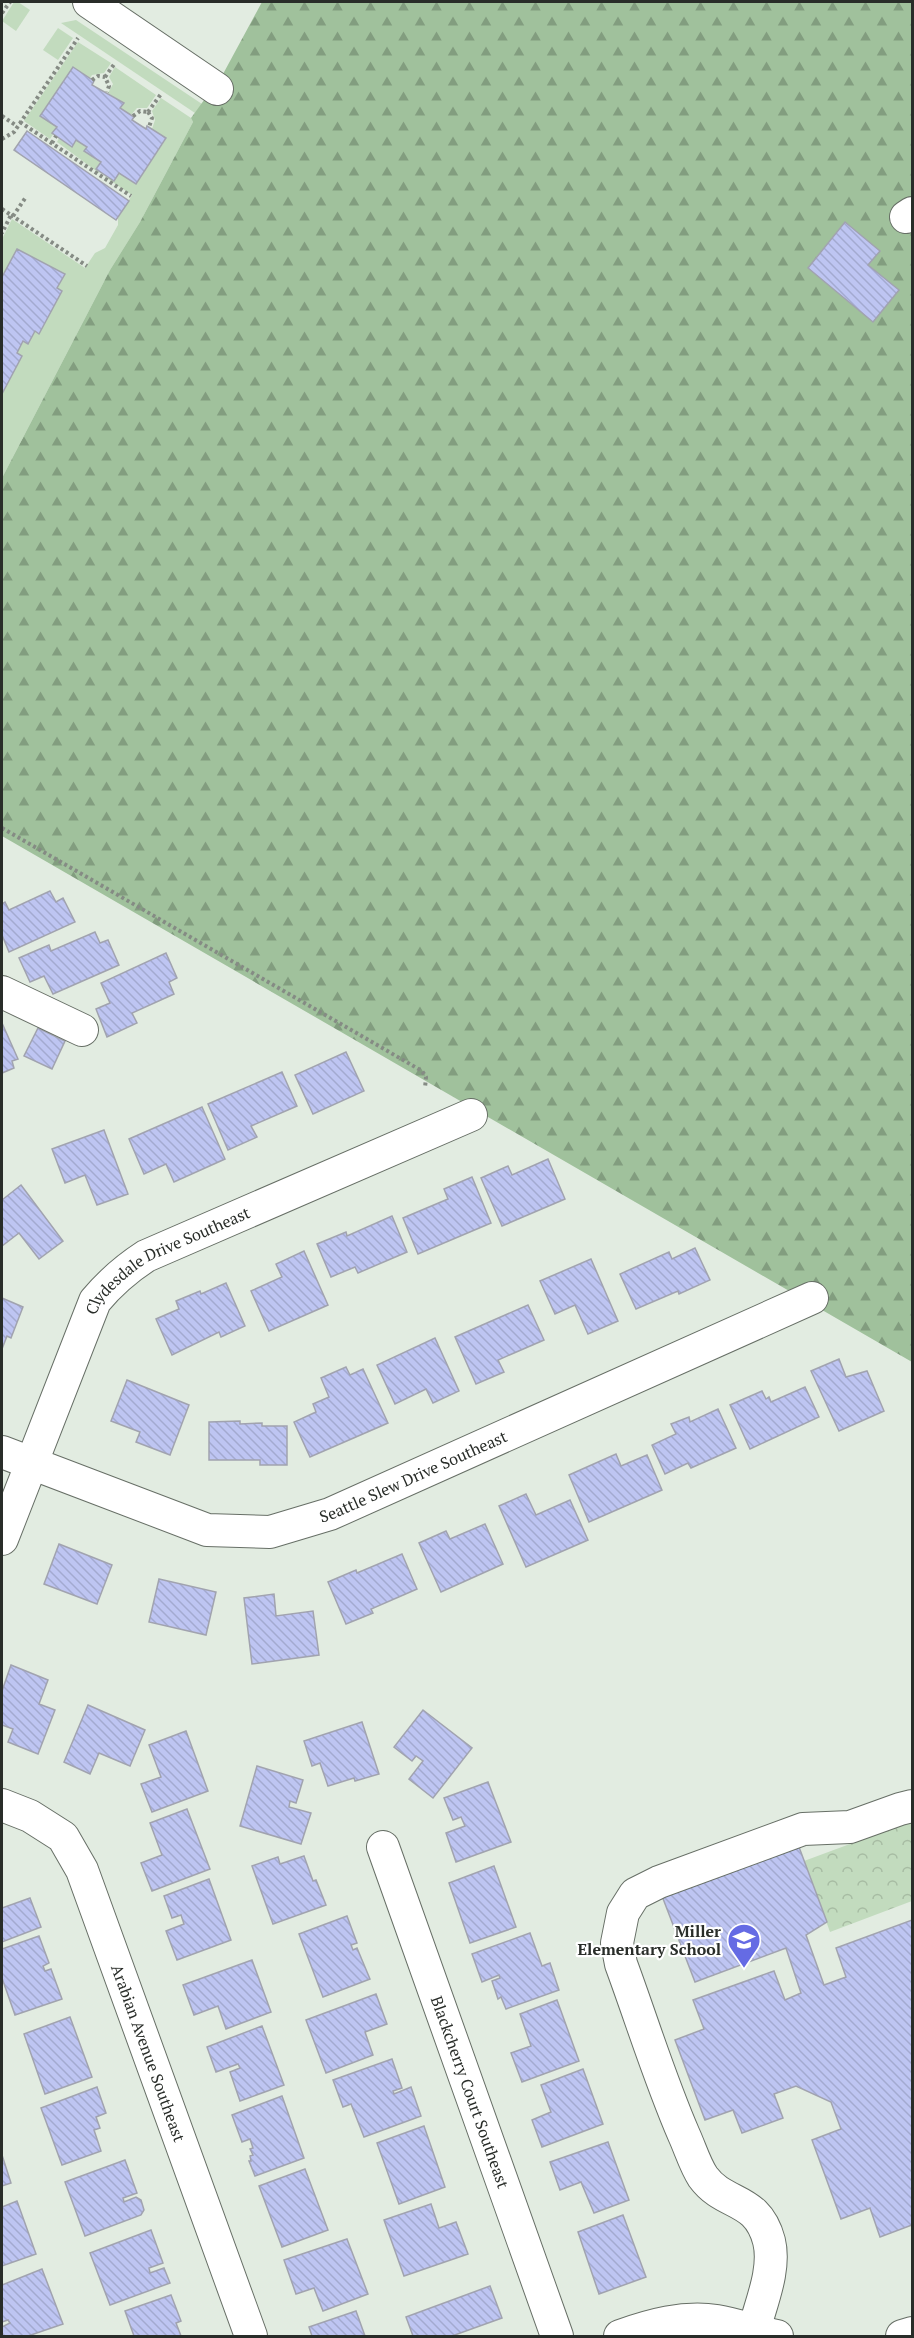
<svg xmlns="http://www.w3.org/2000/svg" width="914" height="2338" viewBox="0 0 914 2338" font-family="'PT Serif',serif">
	<defs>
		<pattern id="forest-firs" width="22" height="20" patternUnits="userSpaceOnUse" patternTransform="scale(1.5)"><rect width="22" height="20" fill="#a0c19c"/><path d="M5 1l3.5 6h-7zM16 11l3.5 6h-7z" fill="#829d7f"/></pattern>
		<pattern id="park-crowns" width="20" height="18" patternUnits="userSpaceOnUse" patternTransform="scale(1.5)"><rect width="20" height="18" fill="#c2dbbe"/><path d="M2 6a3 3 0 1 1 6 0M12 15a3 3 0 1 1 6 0" fill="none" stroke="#a7bca3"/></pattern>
		<pattern id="building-back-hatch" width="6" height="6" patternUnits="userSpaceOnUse" patternTransform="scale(1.5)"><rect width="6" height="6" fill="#bec5f2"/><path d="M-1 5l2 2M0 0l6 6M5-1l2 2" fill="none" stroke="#a3aad0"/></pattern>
	</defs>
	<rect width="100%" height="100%" fill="#e2ece1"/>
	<g fill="#c2dbbe">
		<polygon points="14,2 18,2 30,10 16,31 2,21"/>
		<polygon points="76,20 202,104 195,113 61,23"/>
		<polygon points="58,28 73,38 58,60 43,50"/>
		<polygon points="78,42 111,63 104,73 92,75 50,139 24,121"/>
		<polygon points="115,67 156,95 147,108 137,108 131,115 120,108 123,103 108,93 113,84 109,77"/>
		<polygon points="161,98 191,118 193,122 140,222 110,270 2,478 2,394 21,356 17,353 23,342 28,344 35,331 39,333 62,291 57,288 64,275 17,249 2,277 2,239 12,219 85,268 95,253 105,248 118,225 118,218 132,195 105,177 106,175 114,180 119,173 136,184 166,139 152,129 155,120 152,111"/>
		<polygon points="59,138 72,147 76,140 87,147 85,150 101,162 96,168 100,171 99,173 57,142"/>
	</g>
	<polygon fill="url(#forest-firs)" points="262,2 912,2 912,1362 2,836 2,478 110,270 140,222 193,122 191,118 223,74"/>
	<polygon fill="url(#park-crowns)" points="912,1821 912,1901 830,1932 804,1861"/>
	<g fill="url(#building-back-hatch)" stroke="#a1a3af" stroke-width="1.5">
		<polygon points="73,67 94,81 92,85 124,103 120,108 134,117 132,120 146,129 147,126 166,138 136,184 119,173 114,181 96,169 101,162 84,151 87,147 76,140 72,147 52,133 57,127 40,116"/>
		<polygon points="27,131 129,201 116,220 14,150"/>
		<polygon points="845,222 880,251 868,265 899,290 873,322 808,268"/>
		<polygon points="17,249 65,274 57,288 62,291 39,334 35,331 28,344 23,341 17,353 22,356 2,394 2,277"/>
		<polygon points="50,891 56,902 63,898 75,922 9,952 2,935 2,904 5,902 9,910"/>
		<polygon points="95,932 100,943 108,940 119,965 53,994 44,976 30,982 19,958 49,945 51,951"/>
		<polygon points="166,953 177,978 169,982 174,994 132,1013 137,1023 107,1037 96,1009 110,1003 101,983"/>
		<polygon points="2,1023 18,1059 12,1061 14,1068 2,1073"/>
		<polygon points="38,1028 65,1041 52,1069 24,1056"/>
		<polygon points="346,1052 364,1091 313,1114 295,1075"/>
		<polygon points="282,1072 297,1106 251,1126 257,1137 228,1150 208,1104"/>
		<polygon points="202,1107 225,1159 174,1182 166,1164 144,1174 129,1139"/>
		<polygon points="104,1130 128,1194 97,1205 85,1175 65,1183 52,1149"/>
		<polygon points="548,1159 565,1199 502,1226 481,1178 508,1166 512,1175"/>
		<polygon points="472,1177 491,1223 418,1254 403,1218 448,1199 444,1189"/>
		<polygon points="21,1185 63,1241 39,1259 19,1233 2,1246 2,1200"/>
		<polygon points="392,1216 407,1252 358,1273 355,1267 331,1277 317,1244 346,1232 347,1236"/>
		<polygon points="695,1248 710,1280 679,1294 678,1291 636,1309 620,1274 669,1252 672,1259"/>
		<polygon points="304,1251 328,1305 269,1331 251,1291 282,1277 276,1264"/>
		<polygon points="591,1259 618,1321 588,1334 575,1305 555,1314 540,1281"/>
		<polygon points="226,1283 245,1326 221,1337 219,1332 172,1355 156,1319 179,1309 176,1301 200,1291 201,1294"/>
		<polygon points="2,1298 23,1307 11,1338 7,1336 2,1349"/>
		<polygon points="528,1305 544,1340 498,1360 504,1372 476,1384 455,1337"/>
		<polygon points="435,1338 459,1391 433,1403 426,1389 395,1404 377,1365"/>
		<polygon points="839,1359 846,1377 867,1371 884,1411 839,1431 811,1371"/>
		<polygon points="346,1367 350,1375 363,1369 388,1423 310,1457 294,1422 316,1412 313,1404 329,1397 321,1378"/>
		<polygon points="127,1380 189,1405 170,1455 136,1442 140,1432 111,1421"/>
		<polygon points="805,1387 819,1417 750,1449 730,1405 762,1391 766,1399 769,1397 771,1402"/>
		<polygon points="718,1409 736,1448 691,1468 688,1463 665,1474 652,1445 676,1434 671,1424 689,1417 690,1422"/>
		<polygon points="240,1421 240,1424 262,1423 262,1426 287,1426 287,1465 260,1465 260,1460 209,1460 209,1422"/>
		<polygon points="616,1454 621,1466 647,1455 662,1490 589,1522 569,1475"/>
		<polygon points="526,1494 536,1515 570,1500 588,1540 526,1567 499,1506"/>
		<polygon points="485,1524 503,1564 441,1592 419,1543 446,1531 450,1539"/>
		<polygon points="59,1544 112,1565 97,1604 44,1584"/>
		<polygon points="402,1554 417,1589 371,1609 373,1613 346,1624 328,1582 356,1570 357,1573"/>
		<polygon points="159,1579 216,1592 206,1635 149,1622"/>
		<polygon points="274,1594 276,1616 313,1611 319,1655 252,1664 244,1598"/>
		<polygon points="11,1665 48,1680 39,1704 55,1710 38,1754 8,1742 13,1729 2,1725 2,1691"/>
		<polygon points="88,1705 145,1730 130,1766 99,1753 90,1774 64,1762"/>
		<polygon points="423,1710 472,1748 433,1798 409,1779 423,1761 416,1756 412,1761 394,1747"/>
		<polygon points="362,1722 379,1774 355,1781 354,1778 328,1786 320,1763 312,1766 304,1741"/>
		<polygon points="186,1731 208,1791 152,1812 141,1784 161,1777 149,1745"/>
		<polygon points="257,1766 303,1780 296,1803 290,1801 289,1807 311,1813 301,1844 240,1826"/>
		<polygon points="488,1782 511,1842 456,1862 446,1833 465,1826 461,1817 453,1820 444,1798"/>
		<polygon points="187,1809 210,1869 152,1891 141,1863 162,1855 150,1823"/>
		<polygon points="799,1847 827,1922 806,1935 824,1985 846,1977 836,1948 912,1920 912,2225 880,2237 870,2208 841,2219 812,2140 841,2129 831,2102 796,2086 774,2094 783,2118 742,2133 733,2110 705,2120 675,2040 704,2029 693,2000 774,1971 785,2000 801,1993 786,1948 695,1982 662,1896"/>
		<polygon points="304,1856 313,1881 316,1880 326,1905 273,1924 252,1866 278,1857 280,1864"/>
		<polygon points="494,1866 516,1927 470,1943 449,1883"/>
		<polygon points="209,1879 231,1940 177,1960 166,1931 184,1924 181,1915 172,1918 164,1896"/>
		<polygon points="30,1898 41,1927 2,1942 2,1908"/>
		<polygon points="347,1916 357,1943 351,1945 353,1950 357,1948 370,1979 323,1997 299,1934"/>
		<polygon points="530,1933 542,1966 550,1963 559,1990 506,2009 501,1997 498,1999 492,1981 500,1978 499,1975 482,1982 472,1954"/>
		<polygon points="39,1936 49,1963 43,1966 45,1971 51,1969 62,1999 15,2015 2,1978 2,1949"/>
		<polygon points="252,1960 271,2012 226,2029 218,2006 194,2015 183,1985"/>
		<polygon points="376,1994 387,2024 365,2032 373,2055 326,2073 306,2020"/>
		<polygon points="557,2000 579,2061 522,2082 511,2053 531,2046 520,2014"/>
		<polygon points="70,2017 92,2077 45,2094 24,2034"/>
		<polygon points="262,2026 284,2085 240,2101 230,2072 240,2068 238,2064 216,2072 207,2047"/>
		<polygon points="392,2059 402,2088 393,2091 394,2094 411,2087 421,2116 364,2137 351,2104 343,2107 333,2080"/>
		<polygon points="583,2069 603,2124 542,2147 532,2120 551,2112 541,2085"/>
		<polygon points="97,2087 106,2113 96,2117 100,2128 94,2130 101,2151 62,2165 41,2108"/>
		<polygon points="282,2096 304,2158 255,2176 249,2161 251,2161 250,2156 253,2155 250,2149 253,2148 250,2139 242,2142 232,2115"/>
		<polygon points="424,2126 445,2187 399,2204 377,2143"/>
		<polygon points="608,2142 629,2200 594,2213 581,2182 560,2190 550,2162"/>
		<polygon points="2,2155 11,2183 2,2186"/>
		<polygon points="125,2160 137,2193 123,2198 124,2202 136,2197 141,2200 144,2210 141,2215 85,2236 65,2182"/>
		<polygon points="305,2169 328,2230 282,2247 259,2186"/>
		<polygon points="17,2201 36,2254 2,2266 2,2207"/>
		<polygon points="431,2204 439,2228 456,2222 468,2254 404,2276 384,2220"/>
		<polygon points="623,2215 646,2277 599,2294 578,2232"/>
		<polygon points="151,2230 163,2263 149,2268 150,2273 164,2268 170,2283 110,2305 90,2253"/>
		<polygon points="347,2239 368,2294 323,2311 314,2288 296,2294 284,2260"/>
		<polygon points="42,2269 63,2324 28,2336 2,2336 2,2327 10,2323 8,2320 2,2322 2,2285"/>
		<polygon points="490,2286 502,2318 452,2336 413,2336 406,2317"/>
		<polygon points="171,2295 181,2321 176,2323 181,2336 134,2336 125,2311"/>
		<polygon points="356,2311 365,2336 312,2336 309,2327"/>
	</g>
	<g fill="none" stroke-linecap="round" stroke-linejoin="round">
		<g stroke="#676f66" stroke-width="34">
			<g id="minor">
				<polyline points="89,2 217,89"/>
				<polyline points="906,217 912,213"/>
				<polyline points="2,992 82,1030"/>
				<path id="s1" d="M2,1452L207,1530L270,1532L330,1514L812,1298"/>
				<path id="s2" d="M2,1539L95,1301C110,1283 126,1269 146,1256L471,1115"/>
				<path id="s3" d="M2,1805L30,1816L63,1837L82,1870L251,2336"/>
				<path id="s4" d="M383,1847L557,2336"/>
				<path d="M754,2330C761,2303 776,2269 769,2241C757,2196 725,2207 703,2177C695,2165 690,2148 684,2135C660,2080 642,2021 621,1964L617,1943L623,1913L635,1894L659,1882L803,1829L850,1827L900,1809L912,1806"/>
				<path d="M620,2336C651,2325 683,2316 717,2321C738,2324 757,2333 777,2336"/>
				<polyline points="902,2336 912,2333"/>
			</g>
		</g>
		<g stroke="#858b84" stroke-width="4" stroke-dasharray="3 3" stroke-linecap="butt">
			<polyline points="2,13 10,2"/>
			<polyline points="105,77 115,63"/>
			<polyline points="92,80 98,76 105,77 109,86 107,92"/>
			<polyline points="148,112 161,94"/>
			<polyline points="148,112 152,118 149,127"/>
			<polyline points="2,116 17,126"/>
			<polyline points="133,116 140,111 148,112"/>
			<polyline points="20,122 131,196"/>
			<polyline points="2,139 14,132 78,38"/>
			<polyline points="52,143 56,136"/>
			<polyline points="2,209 11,215 2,233"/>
			<polyline points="11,215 87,266"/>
			<polyline points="13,216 26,197"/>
			<polyline points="2,828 422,1071 426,1077 425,1088"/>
		</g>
		<use href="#minor" stroke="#fff" stroke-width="32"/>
	</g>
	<defs>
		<g id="school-pin" transform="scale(1.725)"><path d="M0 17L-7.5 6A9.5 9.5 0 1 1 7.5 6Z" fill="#656be4" stroke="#fff"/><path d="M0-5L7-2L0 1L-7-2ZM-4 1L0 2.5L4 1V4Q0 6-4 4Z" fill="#fff"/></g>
	</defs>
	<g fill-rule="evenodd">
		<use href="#school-pin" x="744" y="1940"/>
	</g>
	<g text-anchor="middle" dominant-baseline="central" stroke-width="4.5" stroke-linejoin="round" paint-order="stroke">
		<g font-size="16" fill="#292d29" stroke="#fff">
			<text stroke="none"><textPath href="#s2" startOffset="339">Clydesdale Drive Southeast</textPath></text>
			<text stroke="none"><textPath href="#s1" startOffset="436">Seattle Slew Drive Southeast</textPath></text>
			<text stroke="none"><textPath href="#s3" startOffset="302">Arabian Avenue Southeast</textPath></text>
			<text stroke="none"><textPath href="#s4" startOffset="260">Blackcherry Court Southeast</textPath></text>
		</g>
		<g font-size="16" font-weight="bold" fill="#292d29" stroke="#fff" text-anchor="end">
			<text x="721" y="1931">Miller<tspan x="721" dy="18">Elementary School</tspan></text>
		</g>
	</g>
	<rect width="914" height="2338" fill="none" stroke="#292d29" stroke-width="6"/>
</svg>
